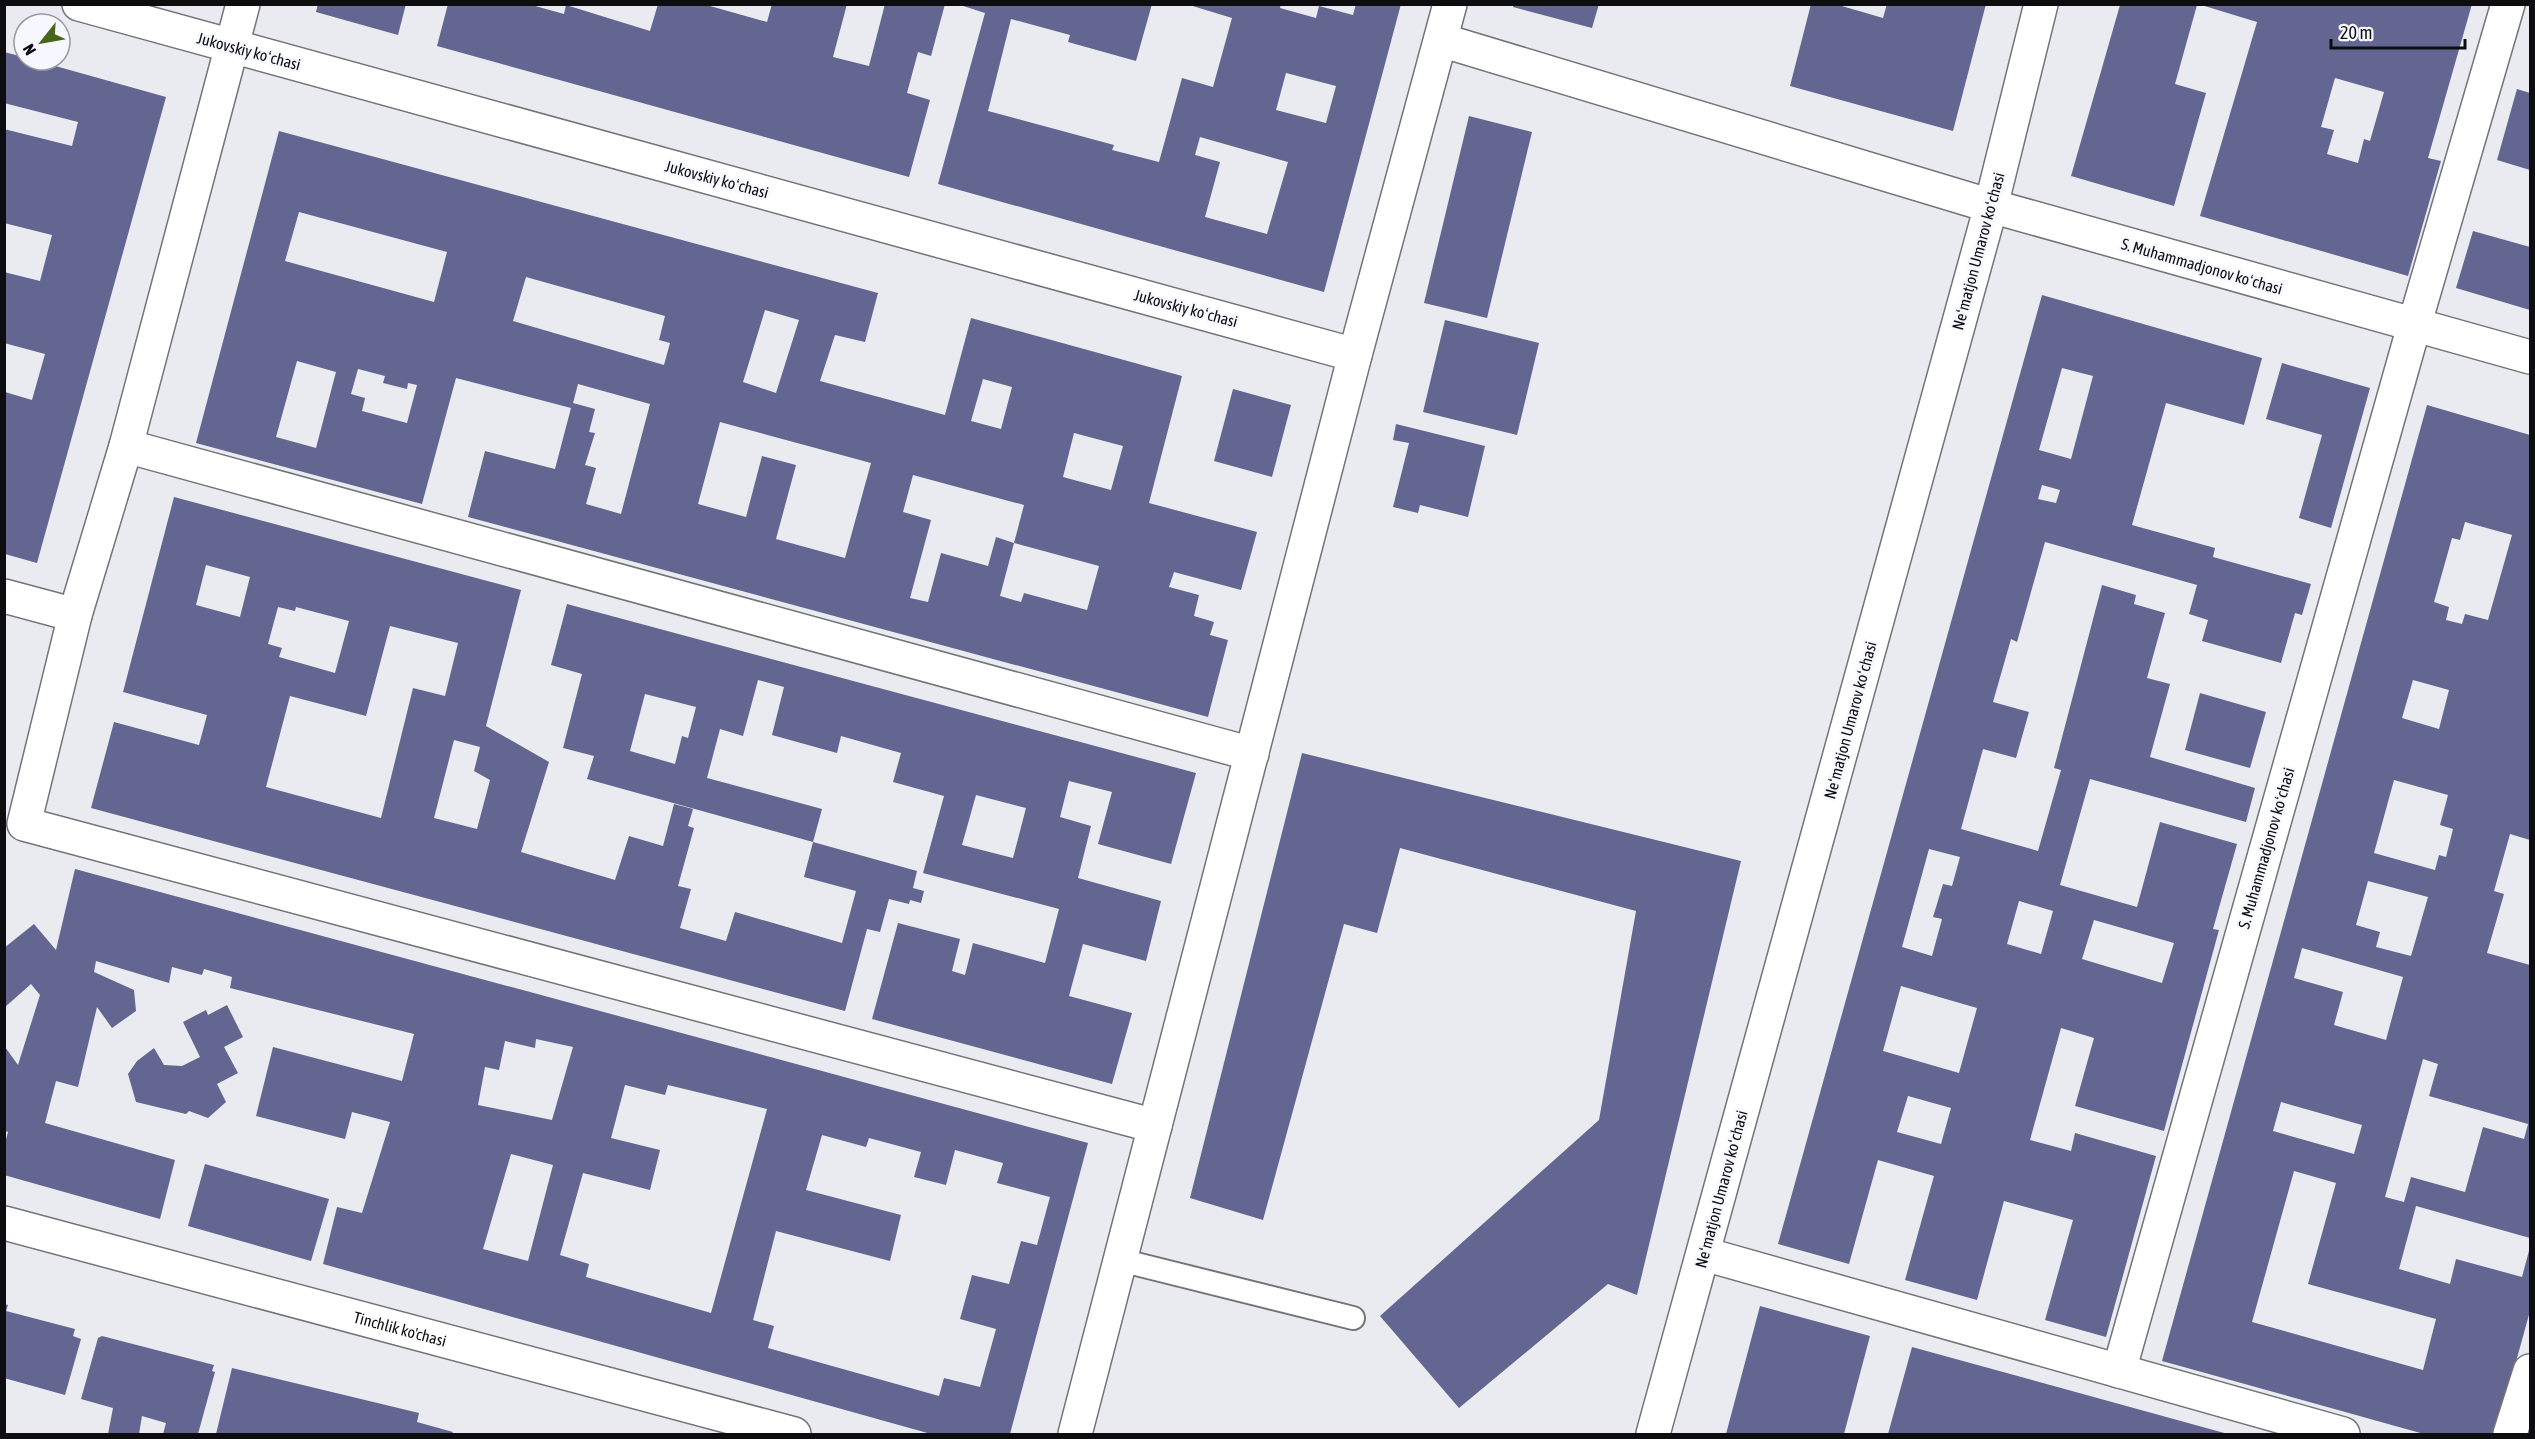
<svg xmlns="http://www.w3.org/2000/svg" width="2535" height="1439" viewBox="0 0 2535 1439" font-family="'Asap Condensed',sans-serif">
	<rect width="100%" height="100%" fill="#eaebf1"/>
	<g fill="#626690" fill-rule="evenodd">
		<polygon points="318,4 406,4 398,35 316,12"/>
		<polygon points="448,4 528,4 564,14 566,5 650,31 658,4 703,4 767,22 772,4 847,4 833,57 869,66 885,4 945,4 931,56 918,52 907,93 930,100 909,177 437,46"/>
		<path d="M957,4H1152L1136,61L1068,42L1070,35L1011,19L988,111L1114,145L1112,150L1159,162L1182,78L1213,87L1232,18L1186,4H1281L1280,8L1316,18L1319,6L1353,15L1356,4H1401L1324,292L938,184L985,13ZM1286,73L1336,86L1326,123L1276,110ZM1200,137L1288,162L1267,234L1205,217L1220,162L1195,155Z"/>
		<polygon points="1514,4 1599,4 1592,28 1513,7"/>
		<polygon points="1811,4 1835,4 1883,18 1887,4 1986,4 1953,131 1790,86"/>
		<path d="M2198,4H2472L2428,158L2441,161L2408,276L2200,216L2257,22ZM2335,78L2384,92L2370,141L2364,139L2358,163L2327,154L2334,130L2321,127Z"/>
		<polygon points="2120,5 2197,5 2175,84 2206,93 2174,206 2071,176"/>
		<polygon points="4,52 24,57 24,60 34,60 166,97 37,563 5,554 5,392 32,400 45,354 4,343 4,272 40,281 52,235 4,223 4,129 72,146 78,122 4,103"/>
		<polygon points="2517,89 2530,93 2530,170 2497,160"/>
		<polygon points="1469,116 1532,132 1487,318 1424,303"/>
		<path d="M279,131L878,293L865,342L835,335L820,381L945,415L971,318L1182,376L1149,503L1257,532L1241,590L1174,572L1169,587L1199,595L1194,616L1214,622L1210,635L1228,640L1208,717L468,517L485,451L555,469L571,408L456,378L422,504L196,443ZM299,212L447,252L434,302L285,261ZM526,277L665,316L659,340L670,343L664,365L513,321ZM765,310L799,320L776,393L743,382ZM297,361L336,372L316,448L276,437ZM358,369L385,376L383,383L407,389L408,383L417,385L407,423L362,411L365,398L351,394ZM983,379L1012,387L1001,429L971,421ZM578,384L650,404L621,514L586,504L596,468L585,465L595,433L589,432L595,409L573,403ZM720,422L871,463L845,558L776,539L796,465L762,456L746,517L698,504ZM1074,433L1123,446L1111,490L1063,477ZM913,475L1024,505L1014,543L1099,566L1087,610L1024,593L1021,602L1000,596L1014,543L996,537L988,566L941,553L928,602L910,598L931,520L903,512Z"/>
		<polygon points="2473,231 2530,247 2530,310 2456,288"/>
		<path d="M2042,295L2262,358L2244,425L2166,403L2132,525L2215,548L2213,557L2311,584L2302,615L2295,613L2281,663L2202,641L2208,620L2189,614L2197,585L2045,542L2017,642L2011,639L1993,702L2029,712L2016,758L1983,749L1961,829L2038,851L2061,770L2054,768L2102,585L2136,595L2134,604L2165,613L2147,678L2170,684L2150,757L2255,788L2246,822L2090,779L2060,885L2137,907L2160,822L2237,844L2213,929L2219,930L2164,1131L2075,1106L2094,1038L2061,1028L2030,1140L2071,1151L2075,1133L2156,1156L2106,1337L2045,1320L2073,1220L2004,1201L1977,1300L1905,1280L1934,1176L1878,1160L1849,1264L1778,1244ZM2062,368L2093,376L2071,459L2039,450ZM2042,485L2060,490L2056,503L2038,499ZM1929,849L1960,857L1952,886L1943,884L1933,917L1942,919L1932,956L1902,947ZM2019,901L2053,911L2041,954L2007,944ZM2094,920L2174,943L2162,983L2082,959ZM1901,986L1977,1008L1959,1073L1883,1051ZM1908,1096L1951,1108L1941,1144L1897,1132Z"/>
		<polygon points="1445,320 1539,343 1517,435 1423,412"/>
		<polygon points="2282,363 2370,388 2331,528 2299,518 2322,435 2266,419"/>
		<polygon points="1233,389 1291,405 1272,477 1214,461"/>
		<path d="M2427,405L2530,435V840L2510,834L2494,891L2504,894L2487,953L2530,965V1238L2416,1206L2399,1269L2450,1284L2456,1259L2522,1277L2530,1247V1311L2496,1434H2424L2162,1361ZM2465,522L2512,535L2488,620L2465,614L2462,624L2446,620L2449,607L2434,602L2452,538L2460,540ZM2413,680L2449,690L2439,729L2402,718ZM2394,780L2448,795L2440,825L2453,829L2446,857L2439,855L2435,870L2374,853ZM2368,881L2428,897L2411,956L2376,947L2380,932L2356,925ZM2302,948L2403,977L2386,1040L2334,1025L2343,992L2294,978ZM2423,1059L2438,1064L2429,1096L2528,1124L2524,1139L2483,1127L2465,1192L2411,1177L2404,1202L2385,1197ZM2281,1102L2362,1125L2354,1154L2273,1131ZM2294,1171L2336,1183L2308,1284L2436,1319L2423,1370L2252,1322Z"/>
		<polygon points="1396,424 1485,446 1468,517 1420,505 1418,513 1393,507 1409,443 1393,440"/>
		<path d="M174,497L521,590L486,726L549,762L521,852L615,880L629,836L663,846L674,804L693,809L688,826L694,828L678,886L691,889L680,928L726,941L735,912L842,943L856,891L804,877L813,842L917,871L913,888L924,891L921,903L910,900L909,904L889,899L880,932L867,929L845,1011L91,808L114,722L199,745L207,715L123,692ZM206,565L250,577L240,617L196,605ZM278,607L295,611L296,607L349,621L335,673L279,657L282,648L268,644ZM390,626L458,643L445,696L413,688L381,818L266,787L290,696L366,716ZM454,740L480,747L474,771L490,780L477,829L434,818Z"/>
		<path d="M567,604L1196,773L1171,864L1098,844L1112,792L1069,781L1060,817L1091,826L1078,878L1161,901L1146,961L1083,944L1069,996L1132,1013L1112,1084L872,1019L898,923L960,939L952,971L965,975L973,943L1045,963L1059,909L923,873L944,796L893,782L901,753L841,736L837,753L772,735L784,687L758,680L743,736L720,729L707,778L822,809L813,842L587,779L594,756L563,748L582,674L551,665ZM645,694L696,707L688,738L682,736L675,764L630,751ZM976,795L1026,808L1013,858L962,845Z"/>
		<polygon points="2200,693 2266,712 2250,768 2185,750"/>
		<polygon points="1302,753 1741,861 1637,1295 1608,1284 1459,1408 1380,1316 1599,1120 1636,911 1400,848 1377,933 1344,924 1263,1220 1190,1198"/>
		<path d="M75,869L1088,1143L1010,1434H931L323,1264L337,1207L362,1213L390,1122L352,1112L345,1139L256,1116L273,1047L402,1081L414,1034L230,988L232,977L204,969L202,975L172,967L169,983L96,961L94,972L134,990L136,1011L112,1028L97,1007L78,1087L56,1081L45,1123L175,1160L160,1219L4,1175V1147L8,1132L5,1131V1047L18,1065L40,995L31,984L4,1008V948L34,924L56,950ZM536,1039L573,1047L552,1120L478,1105L485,1067L499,1070L505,1041L535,1048ZM625,1085L665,1095L668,1085L767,1109L711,1313L586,1277L589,1264L560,1255L583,1173L650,1190L660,1150L611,1138ZM822,1135L866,1147L869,1138L921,1152L914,1177L946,1185L955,1150L1003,1163L997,1183L1050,1197L1037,1245L1021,1241L1009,1284L972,1275L960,1319L996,1329L980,1387L944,1378L939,1396L768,1348L774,1326L753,1320L776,1231L890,1261L901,1215L806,1190ZM511,1154L553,1165L528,1261L483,1249Z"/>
		<polygon points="227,1005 243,1037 224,1047 238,1073 217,1084 226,1102 208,1118 189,1111 186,1114 136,1102 128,1074 137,1061 154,1048 164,1065 182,1066 200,1057 183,1022 206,1010 208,1015"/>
		<polygon points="205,1164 329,1199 311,1261 188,1226"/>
		<polygon points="4,1304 8,1305 6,1311 75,1329 73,1336 81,1339 65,1395 4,1378"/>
		<polygon points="1760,1306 1870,1336 1844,1434 1726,1434"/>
		<polygon points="102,1336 214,1365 212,1371 215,1372 198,1434 163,1434 166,1423 142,1416 139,1434 108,1434 113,1408 81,1399 98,1338"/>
		<polygon points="1912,1347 2228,1434 1888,1434"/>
		<polygon points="232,1368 419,1413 417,1422 453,1432 452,1434 216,1434"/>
	</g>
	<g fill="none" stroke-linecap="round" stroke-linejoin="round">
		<g stroke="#73747a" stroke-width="26">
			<polyline id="lane" points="1120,1260 1353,1318"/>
		</g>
		<g stroke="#73747a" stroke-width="36">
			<g id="street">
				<polyline points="79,4 1355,355"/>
				<polyline points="243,4 126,446 75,615 24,824 1155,1126"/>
				<polyline points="1441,40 1991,206 2530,357"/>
				<polyline points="126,446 1252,754"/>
				<polyline points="4,596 75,615"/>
				<path id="s1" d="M4,1223L794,1434"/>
				<polyline points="1704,1254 2343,1434"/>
				<polyline points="2119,1371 2414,326 2508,4"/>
				<polyline points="1075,1434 1355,355 1450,4"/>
				<polyline points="1653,1434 1991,206 2041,4"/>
				<polyline points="2510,1434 2530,1371"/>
			</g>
		</g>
		<use href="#lane" stroke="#fff" stroke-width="22"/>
		<use href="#street" stroke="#fff" stroke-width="33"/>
	</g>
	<g text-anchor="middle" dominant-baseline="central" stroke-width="5" stroke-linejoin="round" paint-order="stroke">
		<g font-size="16" fill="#0d0d0f" stroke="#f7f8ff">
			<text transform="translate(249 51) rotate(15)">Jukovskiy koʻchasi</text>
			<text transform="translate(717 179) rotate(15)">Jukovskiy koʻchasi</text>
			<text transform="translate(1978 251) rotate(-75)">Neʻmatjon Umarov koʻchasi</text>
			<text transform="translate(2202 266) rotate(16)">S. Muhammadjonov koʻchasi</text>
			<text transform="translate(1186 308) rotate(15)">Jukovskiy koʻchasi</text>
			<text transform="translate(1850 720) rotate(-75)">Neʻmatjon Umarov koʻchasi</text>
			<text transform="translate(2266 848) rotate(-74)">S. Muhammadjonov koʻchasi</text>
			<text transform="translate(1721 1189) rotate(-75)">Neʻmatjon Umarov koʻchasi</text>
			<text stroke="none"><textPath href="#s1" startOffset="410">Tinchlik ko'chasi</textPath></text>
		</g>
	</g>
	<rect width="2535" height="1439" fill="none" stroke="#0d0d0f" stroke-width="12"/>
	<g transform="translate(42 42) rotate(239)"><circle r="28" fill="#f7f8ff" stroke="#999a9f" stroke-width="1.5"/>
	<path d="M0-4.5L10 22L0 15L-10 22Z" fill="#48661b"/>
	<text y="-9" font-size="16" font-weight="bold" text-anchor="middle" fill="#0d0d0f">N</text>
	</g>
	<path d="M2331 39v9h134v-9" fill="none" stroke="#0d0d0f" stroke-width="3"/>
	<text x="2340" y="39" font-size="18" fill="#0d0d0f" stroke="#f7f8ff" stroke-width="4.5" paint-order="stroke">20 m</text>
</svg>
